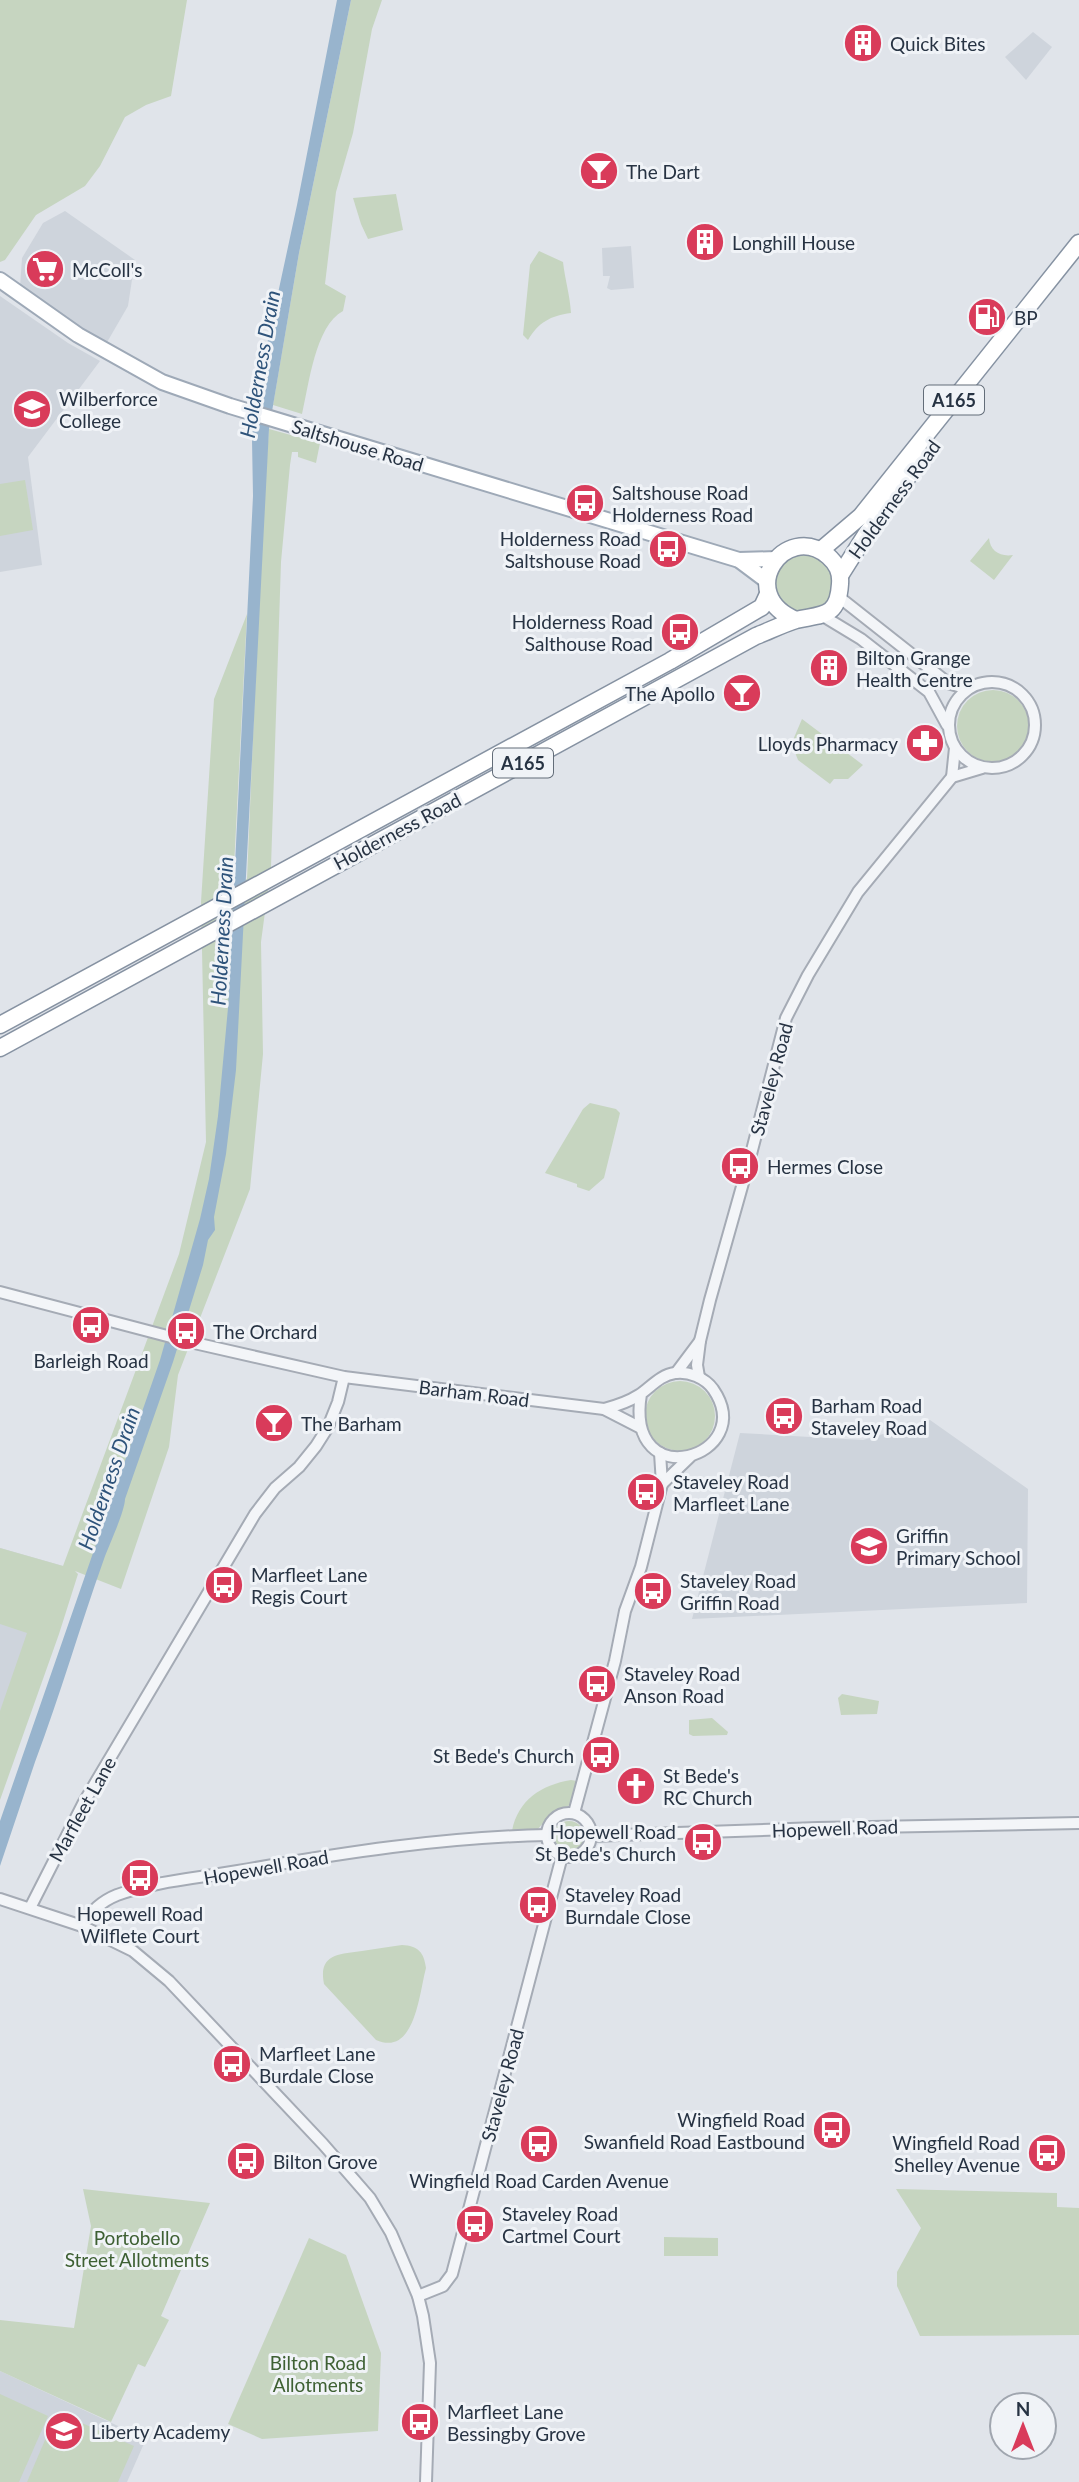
<svg xmlns="http://www.w3.org/2000/svg" width="1079" height="2482" viewBox="0 0 1079 2482" font-family="Lato,sans-serif">
	<rect width="100%" height="100%" fill="#e0e4ea"/>
	<g fill="#ced4dc">
		<polygon points="1033,32 1052,47 1026,80 1005,57"/>
		<polygon points="65,211 135,260 128,306 106,344 20,287 22,258 43,223"/>
		<polygon points="631,246 634,288 611,290 607,288 610,276 603,276 602,248"/>
		<polygon points="0,296 68,343 100,361 28,457 42,565 0,572"/>
		<polygon points="930,1420 1028,1489 1027,1603 692,1619 740,1433 863,1440"/>
		<polygon points="0,1548 63,1566 0,1719"/>
		<polygon points="0,2371 146,2439 127,2482 0,2482"/>
	</g>
	<g fill="#c6d5c0">
		<polygon points="0,0 187,0 171,96 146,105 125,117 100,166 85,186 36,215 5,260 0,262"/>
		<path d="M351,0H382L372,29L353,133L336,192L325,284L346,296L343,311C315,326 309,385 302,414L273,405L299,253Z"/>
		<polygon points="396,194 403,230 368,239 361,224 353,198"/>
		<path d="M539,251L563,262C565,280 570,295 571,313C550,316 539,322 528,340L523,335L530,265Z"/>
		<polygon points="269,429 320,443 316,463 298,457 298,452 292,452 290,465 281,562 271,867 261,942 263,1054 250,1189 178,1375 169,1447 121,1589 75,1571 78,1574 59,1634 0,1800 0,1711 27,1633 0,1624 0,1548 63,1566 179,1254 206,1142 201,902 214,699 247,614 233,886 247,879 262,522"/>
		<polygon points="25,480 33,530 0,536 0,484"/>
		<path d="M989,538C990,551 1000,557 1013,555L994,580L970,561Z"/>
		<polygon points="793,553 819,556 833,571 835,591 825,609 794,612 777,598 774,571"/>
		<circle cx="993" cy="726" r="36"/>
		<polygon points="802,719 863,765 848,779 834,779 830,784 798,760 796,755 793,740"/>
		<polygon points="590,1103 616,1109 620,1113 604,1178 589,1191 577,1187 577,1184 545,1173 583,1109"/>
		<circle cx="680" cy="1416" r="35"/>
		<polygon points="842,1694 879,1701 877,1714 841,1715 838,1698"/>
		<polygon points="712,1718 728,1732 727,1735 693,1736 689,1734 689,1720"/>
		<path d="M571,1780L577,1781L570,1805L552,1813L537,1830L512,1831C518,1800 541,1785 571,1780Z"/>
		<circle cx="569" cy="1837" r="16"/>
		<path d="M402,1945C418,1946 424,1952 426,1968C419,1994 415,2057 376,2040L324,1984C318,1954 339,1954 362,1951C375,1949 388,1947 402,1945Z"/>
		<polygon points="83,2189 210,2203 161,2316 169,2320 145,2367 138,2364 111,2422 0,2371 0,2320 74,2328 91,2226"/>
		<polygon points="896,2189 1057,2193 1057,2207 1079,2208 1079,2335 920,2336 897,2286 897,2272 921,2228"/>
		<polygon points="664,2237 718,2238 718,2256 664,2256"/>
		<polygon points="309,2238 346,2255 381,2353 378,2431 262,2439 228,2424"/>
		<polygon points="0,2394 48,2416 19,2482 0,2482"/>
		<polygon points="57,2412 134,2446 118,2482 27,2482"/>
	</g>
	<path fill="#98b4cd" d="M337,0H351L299,253L269,429L236,1070L226,1154L214,1217L215,1230L208,1240L203,1265L173,1362L125,1499C125,1511 109,1545 104,1559C80,1626 60,1696 35,1762L0,1866V1821L160,1360L200,1219L209,1179L218,1116L228,1008L253,496L252,440L254,417L266,349L297,205Z"/>
	<g fill="none" stroke-linecap="round" stroke-linejoin="round">
		<g stroke="#a5abb5" stroke-width="14">
			<g id="minor">
				<polyline points="839,597 948,683 968,689"/>
				<polyline points="823,616 861,639 929,692 947,725"/>
				<circle cx="992" cy="725" r="43"/>
				<polyline points="952,777 955,748"/>
				<polyline points="0,1292 190,1342 344,1377 604,1409 639,1427"/>
				<polyline points="676,1373 700,1341"/>
				<polyline points="699,1377 697,1365 700,1341 710,1300 750,1158 786,1018 808,975 858,892 952,777 982,768"/>
				<path d="M604,1409C616,1406 628,1402 639,1395C651,1387 660,1375 675,1373C689,1371 705,1378 713,1389C760,1457 624,1498 641,1394"/>
				<polyline points="662,1484 690,1457"/>
				<polyline points="574,1813 615,1661 625,1611 641,1567 662,1484 660,1453"/>
				<circle cx="569" cy="1835" r="22"/>
				<polyline points="591,1836 818,1828 1079,1823"/>
				<polyline points="0,1899 82,1926 133,1951 169,1981 323,2144 370,2198 391,2233 418,2296 423,2316 430,2363 426,2482"/>
				<polyline points="30,1908 84,1802 255,1514 275,1488 299,1467 316,1446 328,1427 338,1402 344,1377"/>
				<path d="M82,1926C90,1912 102,1901 117,1895C155,1881 199,1878 238,1871C341,1853 443,1837 547,1835"/>
				<polyline points="418,2296 443,2286 452,2274 562,1856"/>
			</g>
		</g>
		<g stroke="#9ea9b7" stroke-width="18">
			<g id="major">
				<polyline points="0,280 78,335 162,382 230,406 739,560 767,581"/>
				<polyline points="739,560 776,559"/>
			</g>
		</g>
		<g stroke="#8692a2" stroke-width="19">
			<g id="highway">
				<polyline points="821,550 861,516 1079,243"/>
				<polyline points="841,574 865,536 923,456"/>
				<polyline points="0,1025 670,661 762,607 768,594"/>
				<path d="M0,1048L756,636C769,631 783,624 796,620C822,614 838,618 840,584C841,572 837,564 828,556C785,520 734,594 796,620"/>
			</g>
		</g>
		<use href="#minor" stroke="#f3f5f8" stroke-width="10"/>
		<use href="#major" stroke="#fff" stroke-width="14"/>
		<use href="#highway" stroke="#fff" stroke-width="16"/>
	</g>
	<defs>
		<g id="building-disc" transform="scale(2.0125)"><circle r="9.5" fill="#d93b5a" stroke="#f0f3f7"/><path d="M-4-6H4V6H1V3H-1V6H-4ZM-2.5-4.3h1.7v1.8h-1.7ZM.8-4.3h1.7v1.8H.8ZM-2.5-1h1.7V.8h-1.7ZM.8-1h1.7V.8H.8Z" fill="#fff"/></g>
		<g id="bar-disc" transform="scale(2.0125)"><circle r="9.5" fill="#d93b5a" stroke="#f0f3f7"/><path d="M-6-5H6L.8 .8V4.5H3.5V6h-7V4.5H-.8V.8Z" fill="#fff"/></g>
		<g id="supermarket-disc" transform="scale(2.0125)"><circle r="9.5" fill="#d93b5a" stroke="#f0f3f7"/><path d="M-6-5.5h2.5l.6 2H6L4.5 2H-2.5L-4.4-4H-6ZM-1.5 3.2a1.3 1.3 0 1 0 .1 0ZM3 3.2a1.3 1.3 0 1 0 .1 0Z" fill="#fff"/></g>
		<g id="fuel-disc" transform="scale(2.0125)"><circle r="9.5" fill="#d93b5a" stroke="#f0f3f7"/><path d="M-5.5-6h7V0h2V4h1.3V-2.5L3-4.5l.8-.8L6-3V5H2.5V1h-1V6h-7ZM-4.2-4.7v3.2H.2V-4.7Z" fill="#fff"/></g>
		<g id="university-disc" transform="scale(2.0125)"><circle r="9.5" fill="#d93b5a" stroke="#f0f3f7"/><path d="M0-5L7-2L0 1L-7-2ZM-4 1L0 2.5L4 1V4Q0 6-4 4Z" fill="#fff"/></g>
		<g id="bus-disc" transform="scale(2.0125)"><circle r="9.5" fill="#d93b5a" stroke="#f0f3f7"/><path d="M-5-6H5V4H4V6H2V4H-2V6H-4V4H-5ZM-3.5-4V0h7V-4ZM-3.5 1.2v1.5H-2V1.2ZM2 1.2v1.5H3.5V1.2Z" fill="#fff"/></g>
		<g id="pharmacy-disc" transform="scale(2.0125)"><circle r="9.5" fill="#d93b5a" stroke="#f0f3f7"/><path d="M-2-6h4v4h4v4h-4v4h-4v-4h-4v-4h4Z" fill="#fff"/></g>
		<g id="school-disc" transform="scale(2.0125)"><circle r="9.5" fill="#d93b5a" stroke="#f0f3f7"/><path d="M0-5L7-2L0 1L-7-2ZM-4 1L0 2.5L4 1V4Q0 6-4 4Z" fill="#fff"/></g>
		<g id="church-disc" transform="scale(2.0125)"><circle r="9.5" fill="#d93b5a" stroke="#f0f3f7"/><path d="M-1.2-6h2.4v3.5h3.3v2.4h-3.3V6h-2.4V-.1h-3.3v-2.4h3.3Z" fill="#fff"/></g>
	</defs>
	<g fill-rule="evenodd">
		<use href="#building-disc" x="863" y="43"/>
		<use href="#bar-disc" x="599" y="171"/>
		<use href="#building-disc" x="705" y="242"/>
		<use href="#supermarket-disc" x="45" y="269"/>
		<use href="#fuel-disc" x="987" y="317"/>
		<use href="#university-disc" x="32" y="409"/>
		<use href="#bus-disc" x="585" y="503"/>
		<use href="#bus-disc" x="668" y="549"/>
		<use href="#bus-disc" x="680" y="632"/>
		<use href="#building-disc" x="829" y="668"/>
		<use href="#bar-disc" x="742" y="693"/>
		<use href="#pharmacy-disc" x="925" y="743"/>
		<use href="#bus-disc" x="740" y="1166"/>
		<use href="#bus-disc" x="91" y="1325"/>
		<use href="#bus-disc" x="186" y="1331"/>
		<use href="#bus-disc" x="784" y="1416"/>
		<use href="#bar-disc" x="274" y="1423"/>
		<use href="#bus-disc" x="646" y="1492"/>
		<use href="#school-disc" x="869" y="1546"/>
		<use href="#bus-disc" x="224" y="1585"/>
		<use href="#bus-disc" x="653" y="1591"/>
		<use href="#bus-disc" x="597" y="1684"/>
		<use href="#bus-disc" x="601" y="1755"/>
		<use href="#church-disc" x="636" y="1786"/>
		<use href="#bus-disc" x="703" y="1842"/>
		<use href="#bus-disc" x="140" y="1878"/>
		<use href="#bus-disc" x="538" y="1905"/>
		<use href="#bus-disc" x="232" y="2064"/>
		<use href="#bus-disc" x="832" y="2130"/>
		<use href="#bus-disc" x="539" y="2144"/>
		<use href="#bus-disc" x="1047" y="2153"/>
		<use href="#bus-disc" x="246" y="2161"/>
		<use href="#bus-disc" x="475" y="2224"/>
		<use href="#bus-disc" x="420" y="2422"/>
		<use href="#school-disc" x="64" y="2431"/>
	</g>
	<g text-anchor="middle" dominant-baseline="central" stroke-width="6" stroke-linejoin="round" paint-order="stroke">
		<g fill="#f0f3f7" stroke="#636d79" stroke-width="2">
			<rect x="924" y="385.5" width="60" height="29" rx="5"/>
			<rect x="493" y="748.5" width="60" height="29" rx="5"/>
		</g>
		<g font-size="18" font-weight="bold" fill="#273343">
			<text x="954" y="400">A165</text>
			<text x="523" y="763">A165</text>
		</g>
		<g font-size="19" fill="#273343" stroke="#f0f3f7" text-anchor="start">
			<text x="890" y="43">Quick Bites</text>
			<text x="626" y="171">The Dart</text>
			<text x="732" y="242">Longhill House</text>
			<text x="72" y="269">McColl's</text>
			<text x="1014" y="317">BP</text>
			<text x="59" y="398">Wilberforce<tspan x="59" dy="22">College</tspan></text>
			<text x="612" y="492">Saltshouse Road<tspan x="612" dy="22">Holderness Road</tspan></text>
			<text x="641" y="538" text-anchor="end">Holderness Road<tspan x="641" dy="22">Saltshouse Road</tspan></text>
			<text x="653" y="621" text-anchor="end">Holderness Road<tspan x="653" dy="22">Salthouse Road</tspan></text>
			<text x="856" y="657">Bilton Grange<tspan x="856" dy="22">Health Centre</tspan></text>
			<text x="715" y="693" text-anchor="end">The Apollo</text>
			<text x="898" y="743" text-anchor="end">Lloyds Pharmacy</text>
			<text x="767" y="1166">Hermes Close</text>
			<text x="213" y="1331">The Orchard</text>
			<text x="91" y="1360" text-anchor="middle">Barleigh Road</text>
			<text x="811" y="1405">Barham Road<tspan x="811" dy="22">Staveley Road</tspan></text>
			<text x="301" y="1423">The Barham</text>
			<text x="673" y="1481">Staveley Road<tspan x="673" dy="22">Marfleet Lane</tspan></text>
			<text x="896" y="1535">Griffin<tspan x="896" dy="22">Primary School</tspan></text>
			<text x="251" y="1574">Marfleet Lane<tspan x="251" dy="22">Regis Court</tspan></text>
			<text x="680" y="1580">Staveley Road<tspan x="680" dy="22">Griffin Road</tspan></text>
			<text x="624" y="1673">Staveley Road<tspan x="624" dy="22">Anson Road</tspan></text>
			<text x="574" y="1755" text-anchor="end">St Bede's Church</text>
			<text x="663" y="1775">St Bede's<tspan x="663" dy="22">RC Church</tspan></text>
			<text x="676" y="1831" text-anchor="end">Hopewell Road<tspan x="676" dy="22">St Bede's Church</tspan></text>
			<text x="565" y="1894">Staveley Road<tspan x="565" dy="22">Burndale Close</tspan></text>
			<text x="140" y="1913" text-anchor="middle">Hopewell Road<tspan x="140" dy="22">Wilflete Court</tspan></text>
			<text x="259" y="2053">Marfleet Lane<tspan x="259" dy="22">Burdale Close</tspan></text>
			<text x="805" y="2119" text-anchor="end">Wingfield Road<tspan x="805" dy="22">Swanfield Road Eastbound</tspan></text>
			<text x="1020" y="2142" text-anchor="end">Wingfield Road<tspan x="1020" dy="22">Shelley Avenue</tspan></text>
			<text x="273" y="2161">Bilton Grove</text>
			<text x="539" y="2180" text-anchor="middle">Wingfield Road Carden Avenue</text>
			<text x="502" y="2213">Staveley Road<tspan x="502" dy="22">Cartmel Court</tspan></text>
			<text x="447" y="2411">Marfleet Lane<tspan x="447" dy="22">Bessingby Grove</tspan></text>
			<text x="91" y="2431">Liberty Academy</text>
		</g>
		<g font-size="19" fill="#273343" stroke="#f0f3f7">
			<text transform="translate(358 445) rotate(17)">Saltshouse Road</text>
			<text transform="translate(894 499) rotate(-54)">Holderness Road</text>
			<text transform="translate(397 831) rotate(-28)">Holderness Road</text>
			<text transform="translate(771 1079) rotate(-75)">Staveley Road</text>
			<text transform="translate(474 1393) rotate(7)">Barham Road</text>
			<text transform="translate(82 1809) rotate(-61)">Marfleet Lane</text>
			<text transform="translate(835 1828) rotate(-2)">Hopewell Road</text>
			<text transform="translate(266 1867) rotate(-10)">Hopewell Road</text>
			<text transform="translate(502 2085) rotate(-75)">Staveley Road</text>
		</g>
		<g font-size="19" fill="#3e6033" stroke="#f0f3f7">
			<text x="137" y="2237">Portobello<tspan x="137" dy="22">Street Allotments</tspan></text>
			<text x="318" y="2362">Bilton Road<tspan x="318" dy="22">Allotments</tspan></text>
		</g>
		<g font-size="21" font-style="italic" fill="#2e537a" stroke="#f0f3f7">
			<text transform="translate(259 364) rotate(-80)">Holderness Drain</text>
			<text transform="translate(221 931) rotate(-87)">Holderness Drain</text>
			<text transform="translate(108 1478) rotate(-71)">Holderness Drain</text>
		</g>
	</g>
	<g transform="translate(1023 2426)"><circle r="33" fill="#f0f3f7" stroke="#a0a6af" stroke-width="2"/>
	<path d="M0-5L12 26L0 18L-12 26Z" fill="#d93b5a"/>
	<text y="-10" font-size="19" font-weight="bold" text-anchor="middle" fill="#273343">N</text>
	</g>
</svg>
